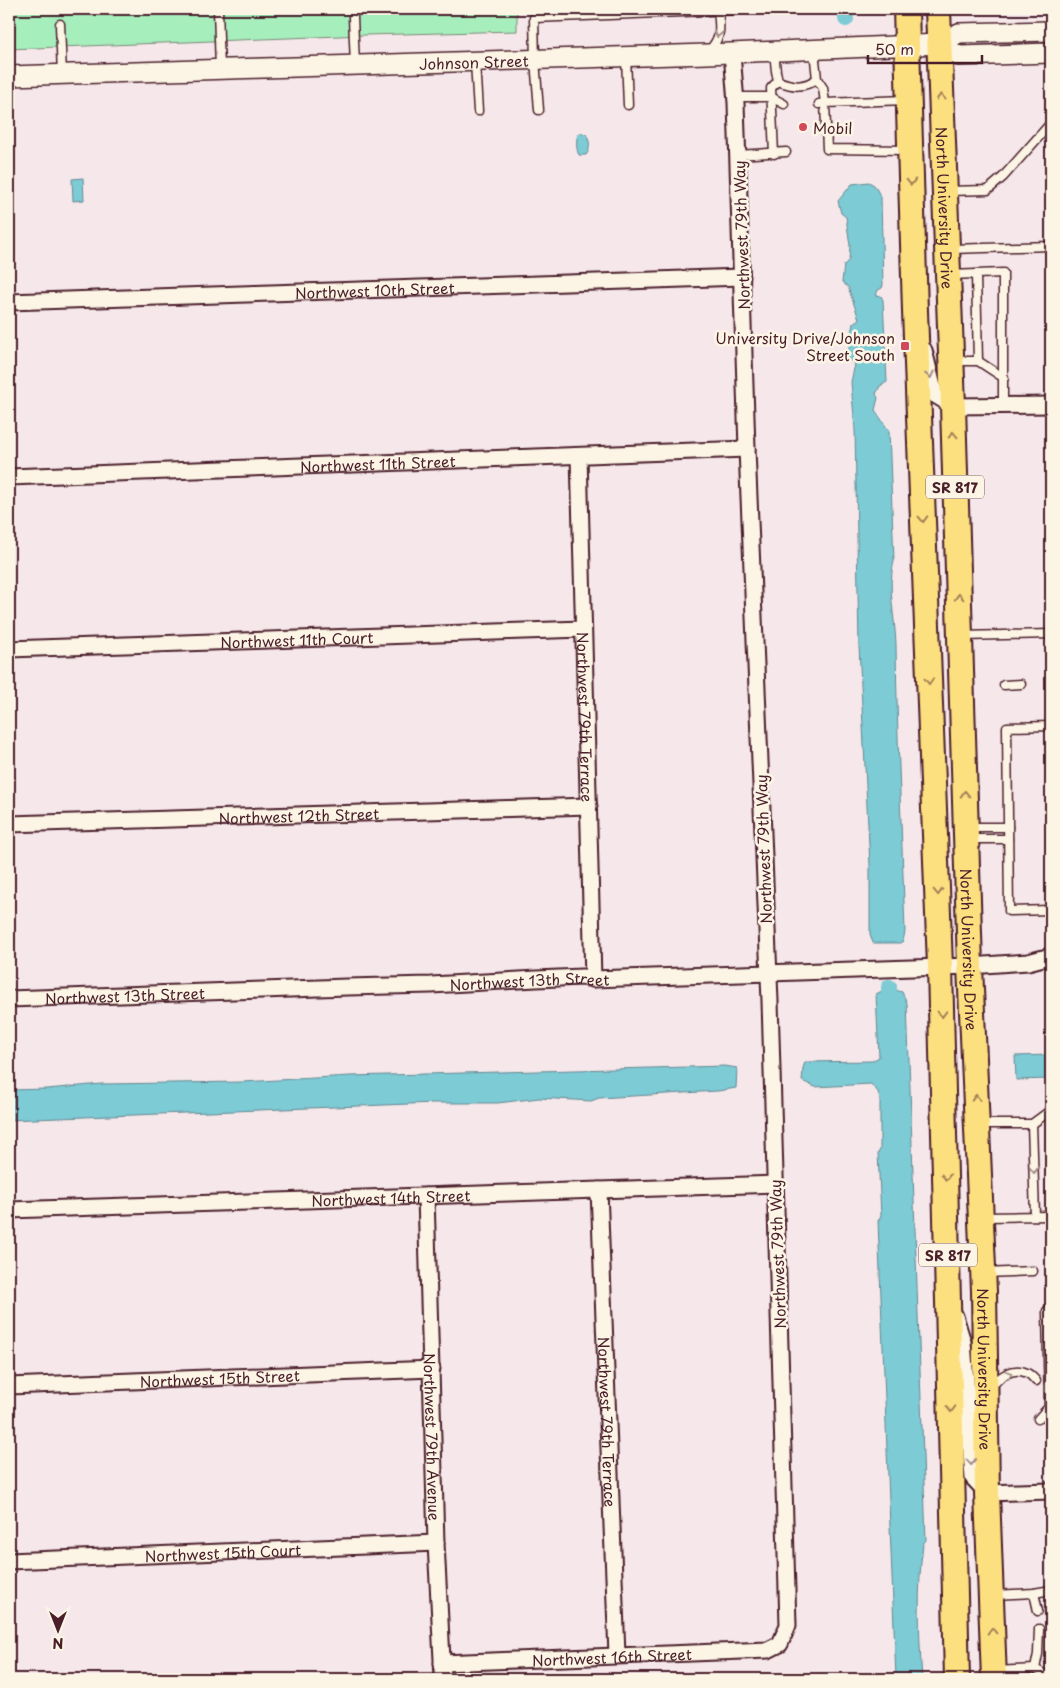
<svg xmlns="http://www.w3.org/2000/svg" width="1060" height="1688" viewBox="0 0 1060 1688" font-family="'Playpen Sans',sans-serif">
	<rect width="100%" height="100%" fill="#f6e8ea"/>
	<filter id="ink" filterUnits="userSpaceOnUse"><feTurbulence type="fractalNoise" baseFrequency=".02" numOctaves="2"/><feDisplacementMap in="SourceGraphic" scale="10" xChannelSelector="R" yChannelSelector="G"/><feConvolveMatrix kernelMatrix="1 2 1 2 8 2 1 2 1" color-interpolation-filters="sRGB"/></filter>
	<g filter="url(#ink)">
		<polygon fill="#a6efbd" stroke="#788774" points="9,9 517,9 517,31 365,35 9,49"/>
		<g fill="#7bcbd5" stroke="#678691">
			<path d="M581,133L586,134C590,140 591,149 586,155H579C576,150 576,140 578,134Z"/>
			<polygon points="83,178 84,200 73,201 72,179"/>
			<path d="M869,182L874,185L881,197L883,285L882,288L878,290L876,295L881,296L883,300L887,382L880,386L876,394L878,398L875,410L889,431L894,561C887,588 895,616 896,644C897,740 902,836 905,932L903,941L900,943H873L870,934V866L859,646L855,430L851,382L855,364L844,356L849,348L853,323L859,319L848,287L842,282L844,265L849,260L850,246L846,217L841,213L838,201L852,184Z"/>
			<path d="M892,989L902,992L907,1003L926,1540L923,1544C917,1589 919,1634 922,1679H896L878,1221L881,1216L878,1153L880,1150V1100L878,1092L871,1084L815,1087L802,1081L803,1068L805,1062L872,1061L879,1057L876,994L882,991Z"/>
			<polygon points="1051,1055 1051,1079 1016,1080 1015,1056"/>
			<polygon points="725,1066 737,1068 736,1088 718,1091 599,1098 591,1101 539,1098 498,1103 434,1103 9,1120 9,1090 47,1089 101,1084 242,1082 350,1076"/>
		</g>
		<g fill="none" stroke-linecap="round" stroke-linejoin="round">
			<g stroke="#7bcbd5" stroke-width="16">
				<polyline points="845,9 846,19"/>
				<polyline points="889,987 890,1012"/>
			</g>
			<g stroke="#4a1f2b" stroke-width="11">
				<g id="service">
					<polyline points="218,9 220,69"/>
					<polyline points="353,17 355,65"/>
					<polyline points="60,24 62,75"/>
					<polyline points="814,50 817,79 823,88 825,103 819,104"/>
					<path d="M709,51C722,36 720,30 718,11"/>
					<path d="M774,52L776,71L778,81C794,87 803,88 817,79"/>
					<polyline points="626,57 628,105"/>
					<polyline points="475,62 478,111"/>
					<polyline points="736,97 771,97 784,104"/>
					<polyline points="906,100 825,103 827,149 907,150"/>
					<polyline points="539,110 535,60 534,18 733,10"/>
					<polyline points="774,154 771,88 778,81"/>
					<polyline points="737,155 786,152"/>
					<polyline points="947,191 988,190 1003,177 1051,123"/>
					<polyline points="951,249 1051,246"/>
					<polyline points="976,274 978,361"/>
					<polyline points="950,275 1003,273 1003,406"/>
					<polyline points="953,361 978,361 1004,378"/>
					<polyline points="963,636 1051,634"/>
					<polyline points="1004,685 1021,684"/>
					<polyline points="1051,726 1007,727 1009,911 1051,910"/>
					<polyline points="967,827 1008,827"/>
					<polyline points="968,839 1008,839"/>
					<polyline points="979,1124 1032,1124 1047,1113 1051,1111"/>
					<polyline points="1032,1124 1035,1216"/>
					<polyline points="983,1217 1051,1216"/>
					<polyline points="985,1273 1033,1271"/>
					<path d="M991,1387C999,1377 1013,1366 1027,1373C1030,1374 1034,1379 1036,1381"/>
					<polyline points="1038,1419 1049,1407 1047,1311 1051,1307"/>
					<polyline points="1034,1593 1038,1611"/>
					<polyline points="993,1595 1034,1593 1051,1590"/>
					<polyline points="1035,1669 1038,1654 1039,1629"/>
					<polyline points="996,1671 1035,1669 1051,1678"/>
				</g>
			</g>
			<g stroke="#4a1f2b" stroke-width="19">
				<g id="minor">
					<path id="s1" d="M9,302L742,277"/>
					<polyline points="924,350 935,395 953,406 1051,405"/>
					<path id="s2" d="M579,456L593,979"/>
					<path id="s3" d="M9,477L747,449"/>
					<path id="s4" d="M9,649L583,629"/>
					<path id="s5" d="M9,824L589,806"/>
					<path id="s6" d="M9,999L347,987L431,985L536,979L582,977L593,979L970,966L1028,962L1051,956"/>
					<path id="s7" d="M599,1190L617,1655"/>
					<path id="s8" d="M426,1196L436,1543L443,1679"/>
					<path id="s9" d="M9,1210L775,1184"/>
					<polyline points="955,1316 963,1342 973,1478 987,1493 1051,1491"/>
					<path id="s10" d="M9,1386L432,1369"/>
					<path id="s11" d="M9,1561L436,1543"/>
					<path id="s12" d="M442,1663L768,1650L780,1644L788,1625L770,1001L747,449L736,103L732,53"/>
				</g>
			</g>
			<g stroke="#4a1f2b" stroke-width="22">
				<g id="tertiary">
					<polyline points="939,44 959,56 1051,53"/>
					<path id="s13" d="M9,76L707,54L939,44L959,33L1051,31"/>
				</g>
			</g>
			<g stroke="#4a1f2b" stroke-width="28">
				<g id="primary">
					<polyline points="906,9 915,311 940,966 957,1679"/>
					<path id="s14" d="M938,9L953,406L970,966L984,1291L987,1493L994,1679"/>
				</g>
			</g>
			<use href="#service" stroke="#fcf5e5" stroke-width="8"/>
			<use href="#minor" stroke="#fcf5e5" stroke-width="15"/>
			<use href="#tertiary" stroke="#fcf5e5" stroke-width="19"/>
			<use href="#primary" stroke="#fce080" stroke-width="24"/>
		</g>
		<defs><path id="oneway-chevron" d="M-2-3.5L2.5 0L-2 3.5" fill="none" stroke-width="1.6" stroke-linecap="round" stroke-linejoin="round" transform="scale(1.25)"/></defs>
		<g stroke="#a38a88">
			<use href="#oneway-chevron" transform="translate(718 34) rotate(101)"/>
			<use href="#oneway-chevron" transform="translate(930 375) rotate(76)"/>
			<use href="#oneway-chevron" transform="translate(1034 1170) rotate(88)"/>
			<use href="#oneway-chevron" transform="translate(1009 1374) rotate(-19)"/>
			<use href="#oneway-chevron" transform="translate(971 1462) rotate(86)"/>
		</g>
		<g stroke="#a38056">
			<use href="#oneway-chevron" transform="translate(941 97) rotate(-92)"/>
			<use href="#oneway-chevron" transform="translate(911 182) rotate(88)"/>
			<use href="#oneway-chevron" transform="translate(953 435) rotate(-92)"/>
			<use href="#oneway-chevron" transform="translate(923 519) rotate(88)"/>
			<use href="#oneway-chevron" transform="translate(959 597) rotate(-92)"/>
			<use href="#oneway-chevron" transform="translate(929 681) rotate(88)"/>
			<use href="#oneway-chevron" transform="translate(965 794) rotate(-92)"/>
			<use href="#oneway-chevron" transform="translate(938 892) rotate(88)"/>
			<use href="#oneway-chevron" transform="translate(942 1014) rotate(89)"/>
			<use href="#oneway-chevron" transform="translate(976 1098) rotate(-92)"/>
			<use href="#oneway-chevron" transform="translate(946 1177) rotate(89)"/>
			<use href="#oneway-chevron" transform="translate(951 1409) rotate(89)"/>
			<use href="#oneway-chevron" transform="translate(992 1631) rotate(-92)"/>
		</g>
	</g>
	<g fill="#d1495b" stroke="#fcf5e5" stroke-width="2">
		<circle cx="803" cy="127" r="5"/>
		<rect x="900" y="341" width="10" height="10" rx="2.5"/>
	</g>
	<g text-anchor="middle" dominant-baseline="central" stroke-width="5" stroke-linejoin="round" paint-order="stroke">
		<g fill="#fcf5e5" stroke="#7f5f63" stroke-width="1">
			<rect x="926" y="475.5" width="58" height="23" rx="4"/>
			<rect x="919" y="1243.5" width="58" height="23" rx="4"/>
		</g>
		<g font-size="14" font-weight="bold" fill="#4a1f2b">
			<text x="955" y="487">SR 817</text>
			<text x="948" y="1255">SR 817</text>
		</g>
		<g font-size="15" fill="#4a1f2b" stroke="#fcf5e5">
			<text stroke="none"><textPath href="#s13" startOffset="465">Johnson Street</textPath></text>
			<text stroke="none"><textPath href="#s14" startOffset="199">North University Drive</textPath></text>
			<text transform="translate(741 235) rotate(-92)">Northwest 79th Way</text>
			<text stroke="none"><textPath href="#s1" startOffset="366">Northwest 10th Street</textPath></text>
			<text stroke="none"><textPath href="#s3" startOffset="369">Northwest 11th Street</textPath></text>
			<text stroke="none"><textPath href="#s4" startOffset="288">Northwest 11th Court</textPath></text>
			<text stroke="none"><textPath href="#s2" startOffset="261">Northwest 79th Terrace</textPath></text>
			<text stroke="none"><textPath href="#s5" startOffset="290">Northwest 12th Street</textPath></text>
			<text transform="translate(763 849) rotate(-92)">Northwest 79th Way</text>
			<text stroke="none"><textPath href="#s14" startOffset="941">North University Drive</textPath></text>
			<text stroke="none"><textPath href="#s6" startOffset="521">Northwest 13th Street</textPath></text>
			<text stroke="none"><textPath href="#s6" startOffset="116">Northwest 13th Street</textPath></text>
			<text stroke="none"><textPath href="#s9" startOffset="382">Northwest 14th Street</textPath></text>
			<text transform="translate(777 1254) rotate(-92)">Northwest 79th Way</text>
			<text stroke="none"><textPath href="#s14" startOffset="1361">North University Drive</textPath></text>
			<text stroke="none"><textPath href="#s10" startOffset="211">Northwest 15th Street</textPath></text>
			<text stroke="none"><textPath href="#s7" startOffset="232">Northwest 79th Terrace</textPath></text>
			<text stroke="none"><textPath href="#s8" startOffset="241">Northwest 79th Avenue</textPath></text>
			<text stroke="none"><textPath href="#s11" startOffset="214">Northwest 15th Court</textPath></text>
			<text stroke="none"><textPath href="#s12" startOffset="170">Northwest 16th Street</textPath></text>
		</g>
		<g font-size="15" fill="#4a1f2b" stroke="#fcf5e5" text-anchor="start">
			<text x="813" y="127">Mobil</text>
			<text x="895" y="337" text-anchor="end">University Drive/Johnson<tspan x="895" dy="17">Street South</tspan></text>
		</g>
	</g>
	<rect width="1060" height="1688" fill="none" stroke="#fcf5e5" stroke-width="30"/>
	<rect x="15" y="15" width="1030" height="1658" fill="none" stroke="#4a1f2b" stroke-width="2" filter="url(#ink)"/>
	<g transform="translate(58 1630) rotate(180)" stroke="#fcf5e5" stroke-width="4" paint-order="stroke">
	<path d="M0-4L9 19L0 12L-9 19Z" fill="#4a1f2b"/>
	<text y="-8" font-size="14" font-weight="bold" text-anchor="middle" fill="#4a1f2b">N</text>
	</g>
	<path d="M868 55v8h114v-8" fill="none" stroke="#4a1f2b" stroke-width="2.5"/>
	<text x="875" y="55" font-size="15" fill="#4a1f2b" stroke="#fcf5e5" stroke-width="4" paint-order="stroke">50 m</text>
</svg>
